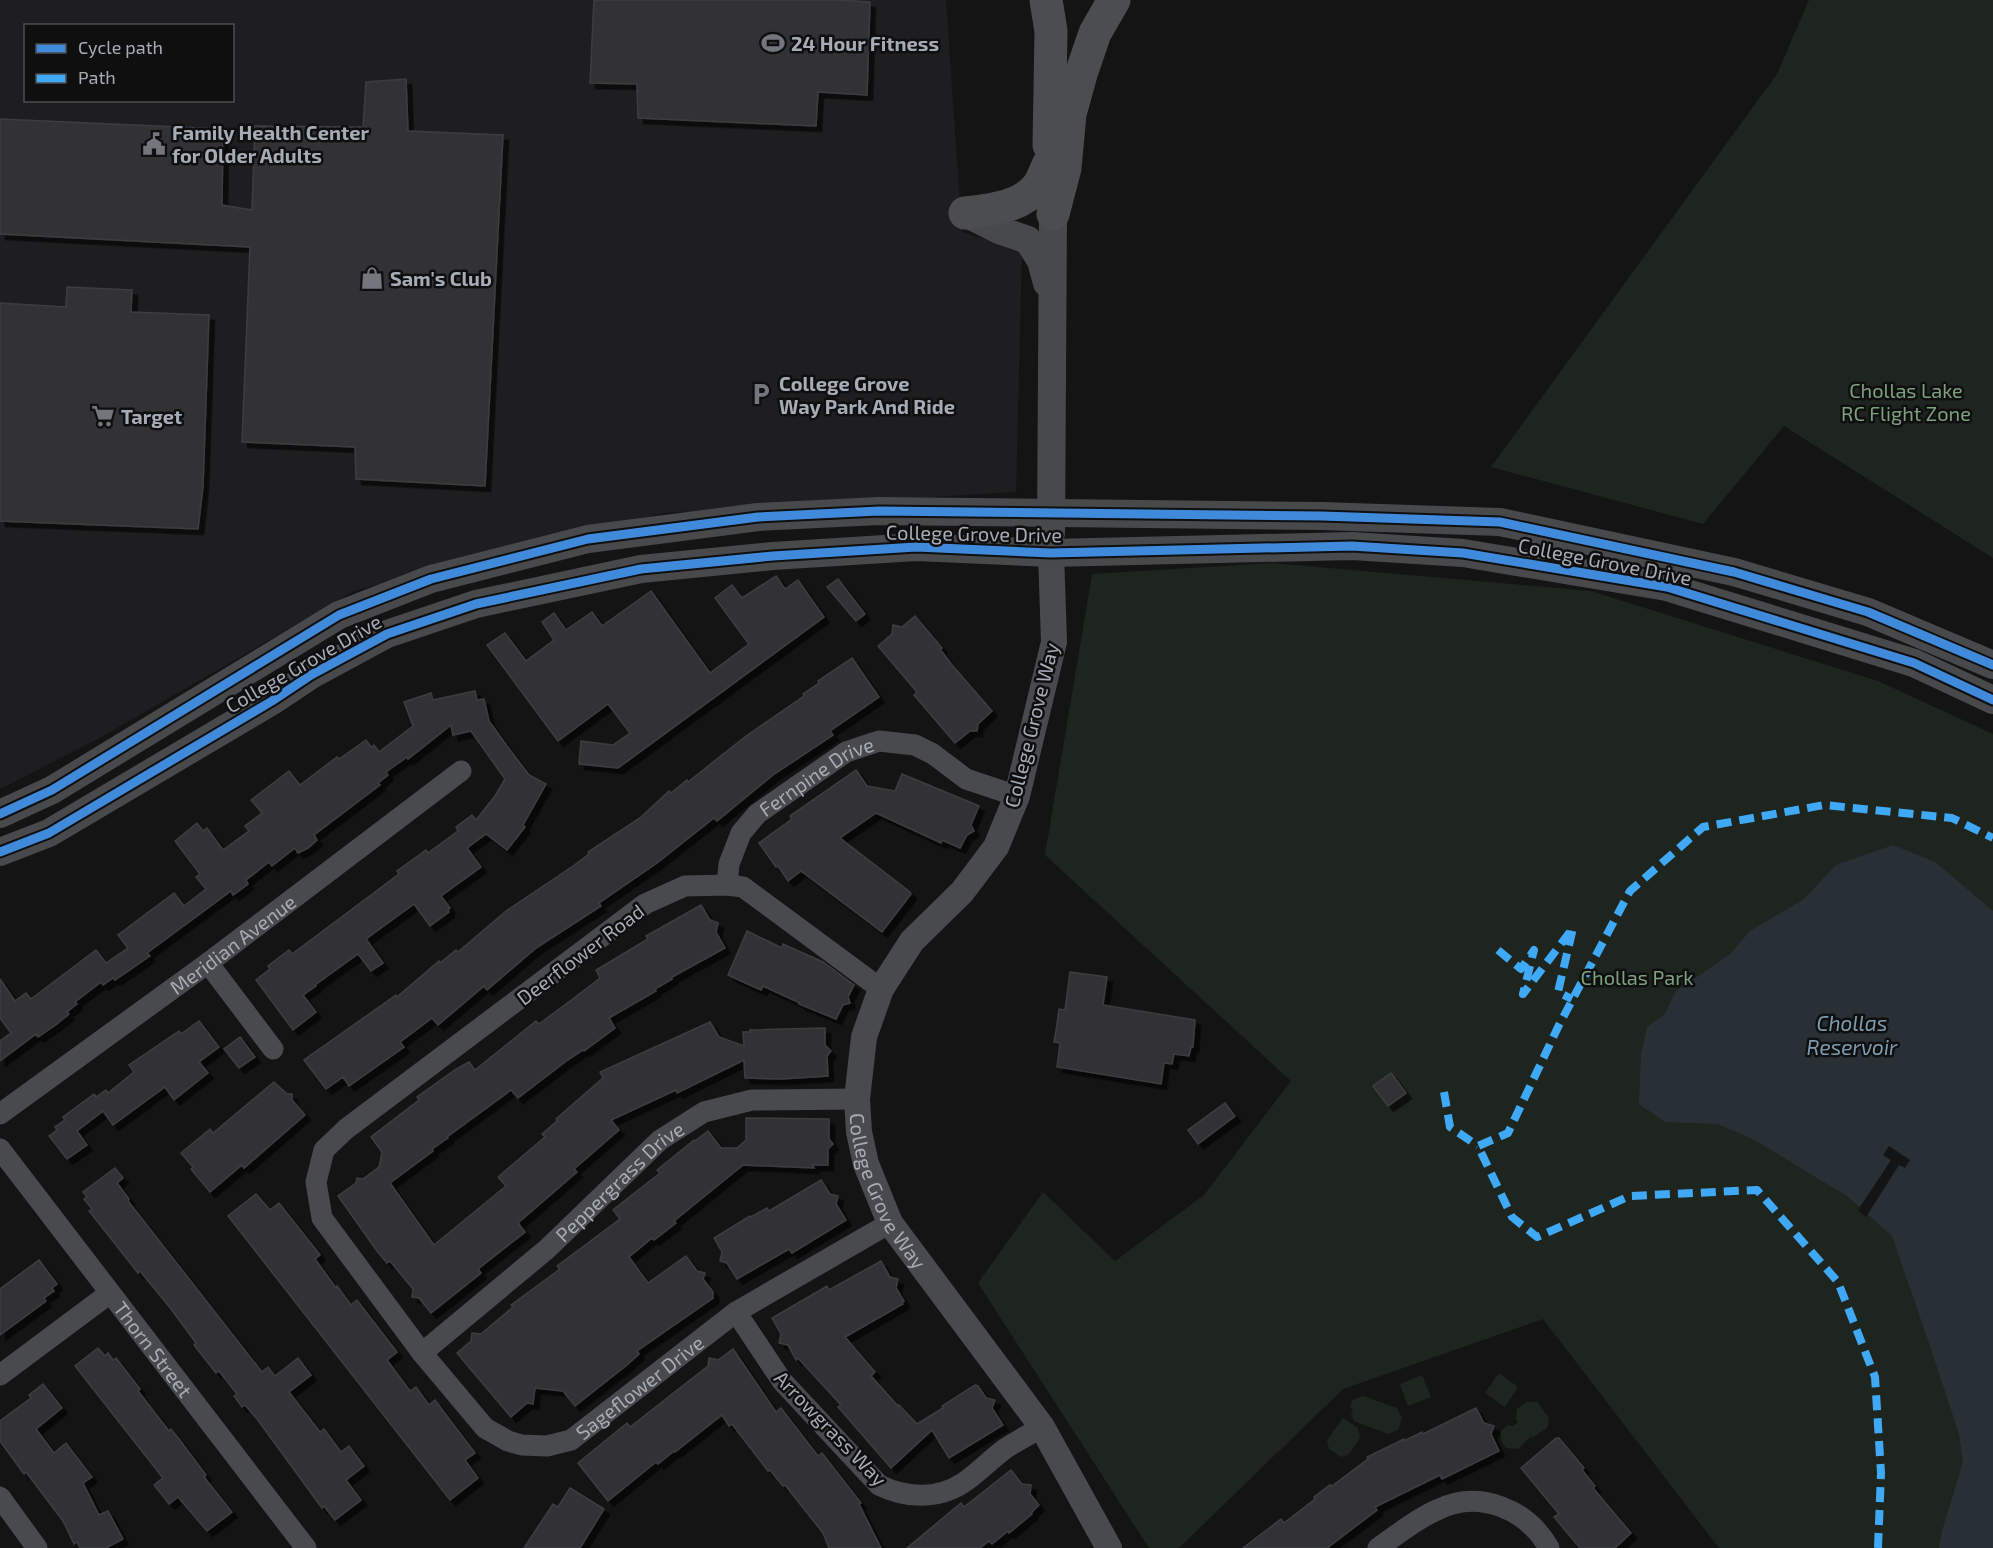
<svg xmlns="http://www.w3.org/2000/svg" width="1993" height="1548" viewBox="0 0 1993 1548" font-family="'Exo 2',sans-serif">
	<defs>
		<filter id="shadow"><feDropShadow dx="5.5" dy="5.5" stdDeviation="0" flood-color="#0009"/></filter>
	</defs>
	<rect width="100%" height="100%" fill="#141415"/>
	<path fill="#1e1e20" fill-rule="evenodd" d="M0,0H946L962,232L1022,251L1016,492L663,513L354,591L98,739L0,789ZM26,26H232V100H26Z"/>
	<g fill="#1e251f">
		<polygon points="1809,0 1993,0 1993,558 1784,426 1703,524 1491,467 1777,74"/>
		<polygon points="1272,563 1591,591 1878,681 1993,734 1993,1548 1719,1548 1543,1319 1343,1389 1179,1548 1149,1548 978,1283 1043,1192 1115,1261 1204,1195 1291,1081 1045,855 1092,574"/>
		<polygon points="1499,1373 1518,1387 1505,1407 1485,1393"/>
		<polygon points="1422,1375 1431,1397 1408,1406 1400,1384"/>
		<polygon points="1363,1396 1397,1408 1402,1418 1398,1430 1388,1434 1354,1421 1351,1414 1353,1410 1350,1406 1353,1400"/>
		<polygon points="1526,1402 1537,1402 1549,1418 1548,1427 1532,1438 1531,1436 1518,1449 1506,1448 1501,1441 1501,1431 1508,1425 1513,1426 1518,1422 1516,1419 1517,1409"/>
		<polygon points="1343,1418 1358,1428 1360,1438 1348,1455 1341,1457 1329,1449 1327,1440"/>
	</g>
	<polygon fill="#283036" points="1893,845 1935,862 1993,911 1993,1548 1939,1548 1942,1531 1963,1462 1959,1434 1931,1349 1892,1236 1847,1196 1753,1139 1718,1124 1665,1122 1639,1104 1641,1055 1647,1027 1665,1014 1676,991 1729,955 1750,931 1804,899 1836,865"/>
	<polygon fill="#141415" points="1889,1146 1910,1160 1905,1168 1899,1165 1866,1217 1858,1210 1891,1160 1883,1155"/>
	<g fill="#323234" stroke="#3d3e41" stroke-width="1.5" filter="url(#shadow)">
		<polygon points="594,0 837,0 870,2 867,95 818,92 816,126 638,118 637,84 590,83"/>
		<polygon points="406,79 408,131 503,135 485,486 356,479 355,447 242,442 250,247 0,234 0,119 223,129 222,205 252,210 255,126 363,127 366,82"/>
		<polygon points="67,287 132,290 131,312 209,315 203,486 198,529 0,521 0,303 66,307"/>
		<polygon points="776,576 785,589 798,580 824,617 618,768 579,764 581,741 613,745 630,733 608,704 558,741 487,645 505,633 526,661 554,640 542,622 554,613 566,630 592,612 602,626 651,591 710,673 749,644 715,598 732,585 742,598"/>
		<polygon points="838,579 865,614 856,621 827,587"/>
		<polygon points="915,616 942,648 940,649 952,665 992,711 978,724 977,731 970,731 955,743 914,695 917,692 878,646 892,634 893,625 902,627"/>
		<polygon points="852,658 879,697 830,731 833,735 773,775 717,821 714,818 657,863 599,903 601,906 536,948 487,990 484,986 438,1025 432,1018 400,1042 404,1047 349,1086 343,1077 326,1089 304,1060 396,995 397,997 439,961 440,963 456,950 458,952 506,911 573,866 589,854 588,852 640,818 669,791 671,793 687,780 688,782 746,736 804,696 803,694 819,683 818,681"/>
		<polygon points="475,691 477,700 484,699 489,721 507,746 529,775 546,784 523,825 525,827 507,850 486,834 467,848 481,867 441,896 450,908 448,910 449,912 430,926 414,904 366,939 383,963 371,971 358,954 315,985 316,986 303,995 316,1012 293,1030 256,980 270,969 268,966 289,950 292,954 399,874 397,871 426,850 428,853 458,831 456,827 472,815 476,820 495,796 505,779 471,731 453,735 451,725 408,759 407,757 386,772 388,775 378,783 380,785 314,835 317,840 308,848 298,853 295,848 272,866 269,862 246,880 248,884 233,895 231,891 147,953 150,956 115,980 113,978 103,985 101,982 75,1002 77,1004 67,1012 69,1014 57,1024 38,1037 36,1034 0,1061 0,1041 11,1033 0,1018 0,979 15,1001 26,993 31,999 96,950 106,963 128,948 118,935 174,893 184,906 206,889 196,877 200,874 175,841 197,823 203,831 207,828 223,850 249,831 245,826 262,813 251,800 289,771 300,785 337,757 339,759 366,740 371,747 374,745 379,752 413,726 404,702 431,693 433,700"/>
		<polygon points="856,770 867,786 895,791 902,774 979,806 971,825 974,831 967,835 960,848 942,840 941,843 876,813 840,838 910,892 911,894 882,932 801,871 788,881 778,866 776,867 759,843 792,819 790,816"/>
		<polygon points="701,905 710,920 718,923 716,932 725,948 672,977 672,979 655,989 656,991 609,1018 615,1028 584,1051 583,1050 565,1062 518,1098 511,1090 447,1137 448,1138 432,1149 433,1151 390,1183 434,1245 506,1186 498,1177 545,1137 542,1134 557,1121 556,1119 603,1078 600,1072 710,1022 719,1037 744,1046 743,1032 750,1032 750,1030 825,1028 825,1045 831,1051 827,1056 828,1076 781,1079 745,1078 744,1060 677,1093 676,1090 611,1120 619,1130 574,1169 577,1172 518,1223 525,1232 478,1269 481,1273 431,1313 419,1298 412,1297 413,1289 390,1261 387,1263 377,1251 338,1196 356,1183 357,1178 363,1179 379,1167 382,1152 371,1137 419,1100 417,1097 455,1070 469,1062 475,1070 536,1021 539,1024 574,998 600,978 596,970 648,939 646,936"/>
		<polygon points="747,931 782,948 783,944 823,962 854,985 848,997 850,1003 843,1005 836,1019 799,1004 800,1003 763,986 761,990 728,975"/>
		<polygon points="1070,972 1107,977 1103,1005 1195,1020 1193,1047 1191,1047 1189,1056 1174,1054 1172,1064 1164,1063 1161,1084 1057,1067 1060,1043 1054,1042 1056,1031 1059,1009 1065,1010"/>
		<polygon points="199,1021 219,1047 199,1062 208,1073 174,1100 165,1087 113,1125 103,1111 77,1131 87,1145 67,1159 49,1136 57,1130 55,1127 65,1120 63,1117 94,1094 96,1097 106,1090 108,1093 134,1072 129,1065 179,1031 181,1034"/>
		<polygon points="240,1037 255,1057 239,1068 224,1049"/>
		<polygon points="1391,1073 1406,1093 1388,1106 1373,1086"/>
		<polygon points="274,1082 287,1094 292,1094 292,1100 305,1115 244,1168 242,1165 210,1192 191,1169 193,1167 181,1153 210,1129 213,1133"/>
		<polygon points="1225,1103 1235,1116 1198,1144 1188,1130"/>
		<polygon points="746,1118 829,1119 829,1139 833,1144 828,1149 828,1165 812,1165 814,1168 743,1165 690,1208 674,1221 676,1223 654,1240 652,1238 629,1257 648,1283 686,1256 697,1271 705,1273 703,1279 713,1292 713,1298 637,1351 639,1354 627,1365 575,1406 563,1391 535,1388 533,1404 527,1403 511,1417 457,1353 471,1341 472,1333 481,1334 513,1307 511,1305 560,1269 557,1266 620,1219 613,1210 660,1173 657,1170 694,1140 695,1141 708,1131 721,1148 737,1148 746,1140"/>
		<polygon points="115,1168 123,1178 117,1183 129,1199 128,1201 262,1372 268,1367 275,1376 298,1358 311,1375 289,1392 320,1432 324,1429 341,1452 349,1446 364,1466 346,1480 361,1500 335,1520 324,1506 322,1508 257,1419 245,1405 242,1407 234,1396 237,1394 219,1371 216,1373 194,1345 196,1343 171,1309 140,1271 138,1273 89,1211 92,1209 84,1199 87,1197 83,1192"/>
		<polygon points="821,1180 830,1194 838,1196 836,1204 846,1220 792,1253 789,1249 737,1279 727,1263 720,1261 722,1252 714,1238 750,1216 751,1217 767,1208 769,1211"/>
		<polygon points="256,1194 270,1210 279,1203 320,1255 315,1259 336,1288 337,1286 351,1305 357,1300 397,1352 387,1360 410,1391 416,1387 429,1405 435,1400 475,1453 465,1460 478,1478 450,1500 228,1216"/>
		<polygon points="39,1260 57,1284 52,1288 54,1291 44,1298 46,1301 0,1335 0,1289"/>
		<polygon points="881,1261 890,1277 898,1279 896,1288 904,1301 902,1302 903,1304 845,1337 875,1372 871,1376 898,1406 899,1405 917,1424 943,1408 942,1406 975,1385 978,1386 986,1398 995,1400 992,1408 1003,1425 949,1458 932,1430 891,1468 838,1407 841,1405 798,1358 796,1360 788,1345 779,1343 781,1334 772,1318 827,1286 829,1290"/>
		<polygon points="98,1348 105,1356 108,1353 113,1360 116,1358 140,1389 138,1391 169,1431 171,1429 179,1439 206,1475 204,1477 232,1512 207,1531 178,1497 169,1504 154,1485 163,1478 75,1366"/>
		<polygon points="733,1349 776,1412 781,1408 818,1456 822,1453 861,1503 859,1504 881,1548 829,1548 823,1533 785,1485 783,1486 770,1470 768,1471 732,1424 729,1426 722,1415 675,1452 674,1451 658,1464 656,1462 608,1501 578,1463 627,1423 630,1427 708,1366 709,1358 718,1360"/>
		<polygon points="43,1384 62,1408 36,1429 54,1453 66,1443 92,1477 83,1483 99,1515 108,1511 123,1539 106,1548 80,1548 77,1542 74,1544 63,1521 26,1472 24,1474 0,1441 0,1421 31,1398 29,1395"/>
		<polygon points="1476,1408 1484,1423 1494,1426 1491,1434 1499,1451 1442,1479 1440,1475 1375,1507 1377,1510 1327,1548 1243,1548 1281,1519 1284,1523 1315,1499 1314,1497 1330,1485 1332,1486 1368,1459 1367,1457 1404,1439 1404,1441 1422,1432 1423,1434"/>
		<polygon points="1556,1438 1559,1438 1584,1468 1582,1470 1595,1486 1593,1488 1631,1533 1615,1548 1580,1548 1554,1517 1559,1514 1521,1468"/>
		<polygon points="1011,1470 1022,1484 1031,1485 1030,1494 1039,1505 1031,1513 1032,1514 1009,1533 1008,1531 992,1544 989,1541 980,1548 907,1548 961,1503 964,1507"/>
		<polygon points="570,1488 604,1509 580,1548 524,1548 553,1504 558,1507"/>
	</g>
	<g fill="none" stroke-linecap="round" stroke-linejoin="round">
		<g stroke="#494a4d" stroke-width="21">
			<path id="s1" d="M727,885L729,864L741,833L757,814L846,752L879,741L915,745L933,754L966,779L1017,796"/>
			<polyline points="208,963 273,1049"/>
			<path id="s2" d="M881,989L743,887L727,885L685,886L645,904L346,1129L324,1150L316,1182L322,1218L422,1353L485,1428L508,1441L522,1445L547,1446L571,1440L736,1312L890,1223"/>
			<path id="s3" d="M0,1114L208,963L461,771"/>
			<path id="s4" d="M0,1149L306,1548"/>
			<path d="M736,1312L782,1381L879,1485C905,1498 937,1500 963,1483C978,1473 991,1459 1006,1448C1017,1441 1030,1434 1042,1427"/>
			<path id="s5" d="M422,1353L547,1249L660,1140L704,1112L752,1100L857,1099"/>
			<polyline points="0,1375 110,1293"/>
			<polyline points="0,1497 37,1548"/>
			<path d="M1378,1548C1397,1535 1416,1519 1437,1510C1479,1489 1527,1509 1549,1548"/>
		</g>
		<path stroke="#494a4d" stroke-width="26" id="s6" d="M1051,553L1054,642L1017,796L996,847L962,892L912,941L881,989L864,1037L857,1099L859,1132L866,1164L890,1223L1042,1427L1109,1548"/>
		<g stroke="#48494b" stroke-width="28">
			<polyline points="965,213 999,230 1028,240 1041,261 1047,283"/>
			<polyline points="1051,533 1053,214"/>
			<polyline points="0,814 52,790 339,615 431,579 588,539 758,517 879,511 1322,516 1500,522 1734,572 1868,612 1993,665"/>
			<polyline points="0,852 49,833 272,701 311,675 387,634 476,604 641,569 773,556 916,547 1051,553 1352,546 1463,553 1667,587 1914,663 1993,700"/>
		</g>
		<g stroke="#4b4d4f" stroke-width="33">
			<polyline points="1046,0 1051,31 1049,145"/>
			<path d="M965,213C990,210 1021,207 1037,187C1042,181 1045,172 1048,165"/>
			<polyline points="1053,214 1065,168 1070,114 1081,74 1095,33 1114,0"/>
		</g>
		<g stroke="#3fa9f5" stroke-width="8" stroke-dasharray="15 8" stroke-linecap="butt">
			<polyline points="1498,950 1521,969 1534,950 1523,994 1573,928 1558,992 1572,999"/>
			<polyline points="1444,1092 1450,1127 1478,1146"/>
			<polyline points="1878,1548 1881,1473 1875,1377 1838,1282 1757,1190 1630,1196 1537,1237 1512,1217 1478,1146 1508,1133 1559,1025 1630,891 1703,827 1824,805 1952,818 1993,838"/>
		</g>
		<g stroke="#0f0f10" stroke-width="13">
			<g id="cycleway">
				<polyline points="0,814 52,790 339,615 431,579 588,539 758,517 879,511 1322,516 1500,522 1734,572 1868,612 1993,665"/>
				<polyline points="0,852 49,833 272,701 311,675 387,634 476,604 641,569 773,556 916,547 1051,553 1352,546 1463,553 1667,587 1914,663 1993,700"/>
			</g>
		</g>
		<use href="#cycleway" stroke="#408adc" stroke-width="9"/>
	</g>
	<defs>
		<g id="stadium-bare" transform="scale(1.8)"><path d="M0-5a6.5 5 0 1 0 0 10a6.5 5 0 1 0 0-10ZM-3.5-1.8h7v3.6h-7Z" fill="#73777d" stroke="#0f0f10" stroke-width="2.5" paint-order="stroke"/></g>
		<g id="civic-bare" transform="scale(1.8)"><path d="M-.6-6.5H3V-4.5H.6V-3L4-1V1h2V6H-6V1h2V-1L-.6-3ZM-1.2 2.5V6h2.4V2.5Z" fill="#73777d" stroke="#0f0f10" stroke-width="2.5" paint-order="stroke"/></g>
		<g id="shop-bare" transform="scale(1.8)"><path d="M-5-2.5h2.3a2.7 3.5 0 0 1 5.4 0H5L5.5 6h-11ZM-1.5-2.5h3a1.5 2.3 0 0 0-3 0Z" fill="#73777d" stroke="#0f0f10" stroke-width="2.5" paint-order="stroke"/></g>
		<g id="parking-bare" transform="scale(1.8)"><path d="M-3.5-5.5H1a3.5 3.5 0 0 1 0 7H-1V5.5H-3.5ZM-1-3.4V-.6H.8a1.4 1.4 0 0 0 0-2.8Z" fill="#73777d" stroke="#0f0f10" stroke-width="2.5" paint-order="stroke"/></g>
		<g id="supermarket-bare" transform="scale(1.8)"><path d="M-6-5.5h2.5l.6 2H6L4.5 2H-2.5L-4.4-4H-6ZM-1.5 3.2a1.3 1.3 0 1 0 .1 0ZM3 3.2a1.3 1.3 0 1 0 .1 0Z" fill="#73777d" stroke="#0f0f10" stroke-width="2.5" paint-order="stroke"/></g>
	</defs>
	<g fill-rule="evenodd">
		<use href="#stadium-bare" x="773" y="43"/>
		<use href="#civic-bare" x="154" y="144"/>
		<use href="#shop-bare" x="372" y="278"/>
		<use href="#parking-bare" x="761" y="394"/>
		<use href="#supermarket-bare" x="103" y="416"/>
	</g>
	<g text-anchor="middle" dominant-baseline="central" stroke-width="5" stroke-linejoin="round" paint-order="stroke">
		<g font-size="20" font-weight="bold" fill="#a6acb5" stroke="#0f0f10" text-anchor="start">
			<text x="791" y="43">24 Hour Fitness</text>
			<text x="172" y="132">Family Health Center<tspan x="172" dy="23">for Older Adults</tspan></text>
			<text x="390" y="278">Sam's Club</text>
			<text x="779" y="383">College Grove<tspan x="779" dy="23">Way Park And Ride</tspan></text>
			<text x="121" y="416">Target</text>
		</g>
		<g font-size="20" fill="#7da07d" stroke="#0f0f10">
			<text x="1906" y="390">Chollas Lake<tspan x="1906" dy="23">RC Flight Zone</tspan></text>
			<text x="1637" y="977">Chollas Park</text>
		</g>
		<g font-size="20" fill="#a6acb5" stroke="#0f0f10">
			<text transform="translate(974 533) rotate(1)">College Grove Drive</text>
			<text transform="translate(1605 561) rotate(11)">College Grove Drive</text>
			<text transform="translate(303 663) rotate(-30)">College Grove Drive</text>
			<text transform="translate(1031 725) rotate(-76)">College Grove Way</text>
			<text stroke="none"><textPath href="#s1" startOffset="150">Fernpine Drive</textPath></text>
			<text stroke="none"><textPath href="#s3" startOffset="288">Meridian Avenue</textPath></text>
			<text transform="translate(580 954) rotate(-37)">Deerflower Road</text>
			<text stroke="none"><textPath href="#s5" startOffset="262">Peppergrass Drive</textPath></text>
			<text stroke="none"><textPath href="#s6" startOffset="698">College Grove Way</textPath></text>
			<text stroke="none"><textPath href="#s4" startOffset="252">Thorn Street</textPath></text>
			<text stroke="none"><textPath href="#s2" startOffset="1191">Sageflower Drive</textPath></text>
			<text transform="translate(831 1428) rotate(46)">Arrowgrass Way</text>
		</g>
		<g font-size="21" font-style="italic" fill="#7d9cb0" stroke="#0f0f10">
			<text x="1852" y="1022">Chollas<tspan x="1852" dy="24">Reservoir</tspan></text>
		</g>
	</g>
	<rect x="24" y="24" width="210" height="78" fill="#0f0f10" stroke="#4b4e52" stroke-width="1.5"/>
	<rect x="36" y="44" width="30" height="9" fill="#408adc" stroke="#4b4e52" stroke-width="1.5"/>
	<text x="78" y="54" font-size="18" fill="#a6acb5">Cycle path</text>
	<rect x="36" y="74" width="30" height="9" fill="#3fa9f5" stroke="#4b4e52" stroke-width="1.5"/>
	<text x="78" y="84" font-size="18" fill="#a6acb5">Path</text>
</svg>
